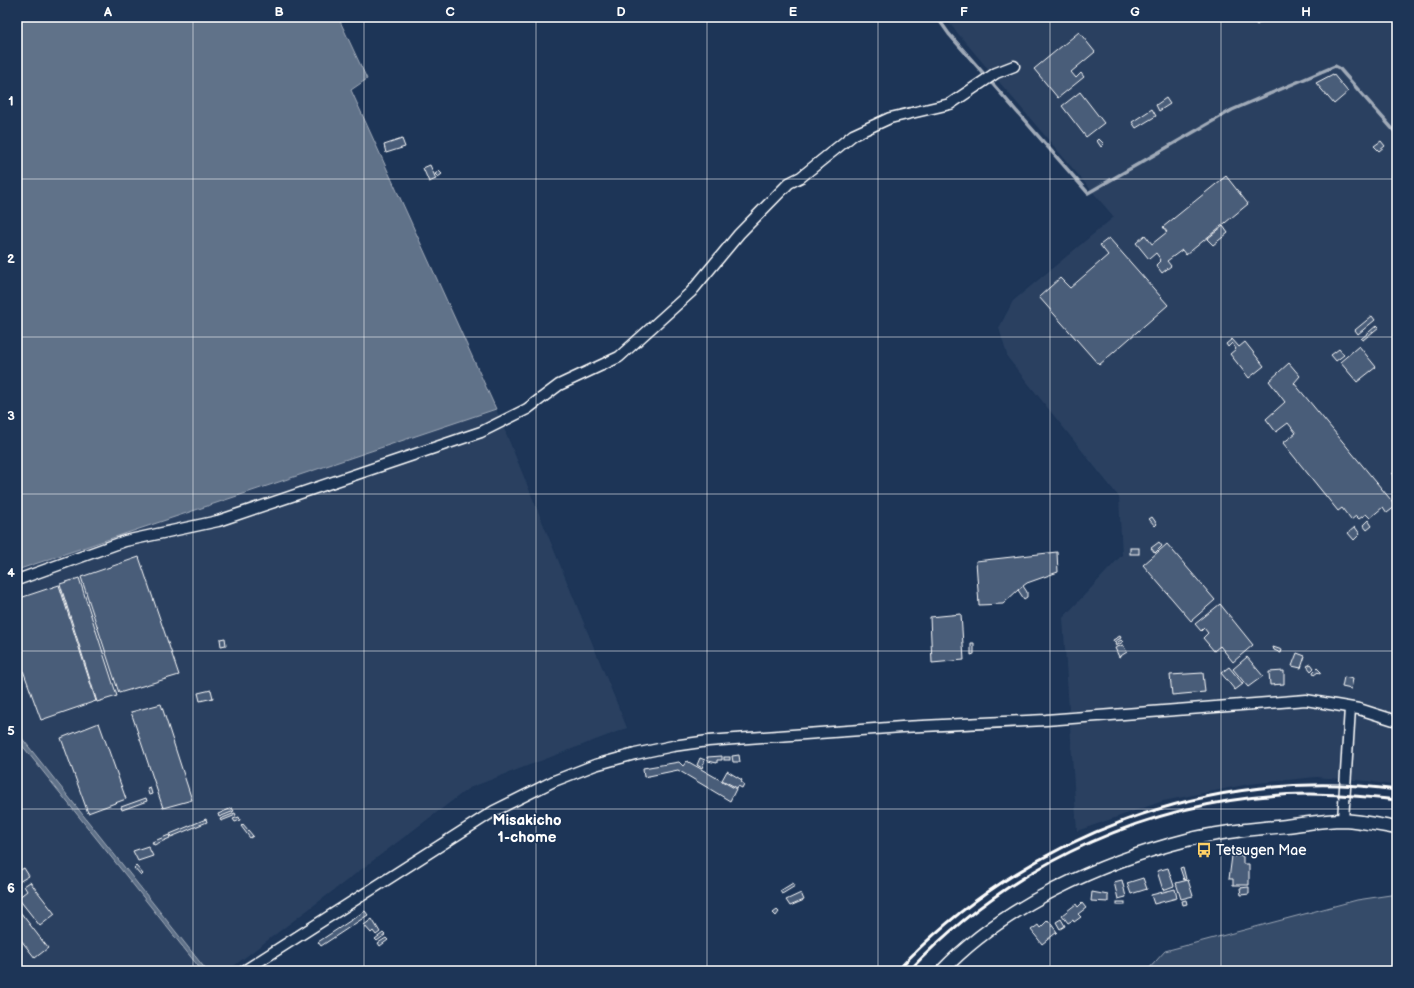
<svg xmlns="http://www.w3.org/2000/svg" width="1414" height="988" viewBox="0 0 1414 988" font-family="'Balsamiq Sans',sans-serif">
	<rect width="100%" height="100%" fill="#1d3557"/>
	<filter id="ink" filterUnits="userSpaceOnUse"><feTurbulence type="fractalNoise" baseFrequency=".025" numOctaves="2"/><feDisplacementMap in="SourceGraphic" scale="8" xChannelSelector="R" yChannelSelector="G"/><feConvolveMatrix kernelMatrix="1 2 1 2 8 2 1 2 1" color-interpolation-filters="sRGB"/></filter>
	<g filter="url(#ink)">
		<g fill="#2a4161">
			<polygon points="944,17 1397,17 1397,786 1368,781 1316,777 1249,784 1163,801 1077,831 1063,618 1122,555 1119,497 1008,358 999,328 1013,301 1114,217"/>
			<polygon points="496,409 627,728 469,788 227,971 17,971 17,570"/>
		</g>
		<polygon fill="#364b69" stroke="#9aa5b4" points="1397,894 1397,971 1147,971 1165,951 1357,900"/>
		<g fill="#617289" stroke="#a0aab8">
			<polygon points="17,17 338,17 367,79 351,90 496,409 17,570"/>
			<polygon points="17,732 207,971 202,971 17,739"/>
		</g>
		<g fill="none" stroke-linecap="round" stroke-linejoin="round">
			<polyline stroke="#a0aab8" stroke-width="3.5" points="937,17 949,34 1088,193 1232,110 1335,66 1339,68 1397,134"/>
		</g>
		<g fill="#4a5d79" stroke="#fff">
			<polygon points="1249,17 1266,17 1257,25"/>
			<polygon points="1079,32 1095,52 1071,72 1076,78 1081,73 1084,77 1058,98 1034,69"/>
			<polygon points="1333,74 1348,92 1334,104 1316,83"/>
			<polygon points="1080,92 1104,123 1086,137 1062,106"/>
			<polygon points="1166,98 1170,104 1159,111 1156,105"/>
			<polygon points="1152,109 1156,116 1136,128 1132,122"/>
			<polygon points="402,139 405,147 386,153 384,145"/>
			<polygon points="1099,139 1104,144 1101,147 1097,141"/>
			<polygon points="1381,141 1385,146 1379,151 1374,146"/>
			<polygon points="430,165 436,179 429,182 423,168"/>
			<polygon points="439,171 442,174 438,177 435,174"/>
			<polygon points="1226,176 1248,204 1186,255 1182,250 1167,261 1171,266 1162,273 1156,265 1161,260 1156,253 1149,259 1136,243 1145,235 1152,244 1167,232 1163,227"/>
			<polygon points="1223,226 1228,233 1213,245 1207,239"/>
			<polygon points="1109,238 1168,305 1099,365 1039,297 1060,278 1070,288 1108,255 1100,245"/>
			<polygon points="1372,316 1375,320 1358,334 1355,330"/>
			<polygon points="1377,325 1379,327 1363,340 1361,339"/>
			<polygon points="1232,339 1239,347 1245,342 1264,366 1249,378 1230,354 1236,349 1232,343 1228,347 1226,344"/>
			<polygon points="1359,346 1376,367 1357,382 1340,362"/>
			<polygon points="1339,349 1344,355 1336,361 1331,355"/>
			<polygon points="1289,363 1300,376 1294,383 1396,506 1387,513 1383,507 1370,518 1366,514 1359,519 1356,516 1351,520 1342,508 1338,511 1283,443 1296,433 1288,423 1276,432 1266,419 1285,402 1269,381"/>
			<polygon points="1397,470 1397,480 1392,474"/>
			<polygon points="1152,517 1157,524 1155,526 1149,519"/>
			<polygon points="1368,520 1372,526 1367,530 1363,525"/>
			<polygon points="1355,527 1360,534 1354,540 1348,533"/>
			<polygon points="1159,542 1162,546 1155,553 1151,548"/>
			<polygon points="1167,544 1215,600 1191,621 1143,565"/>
			<rect x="1130" y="548" width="9" height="6"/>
			<polygon points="1057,552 1058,572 1027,583 1019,589 1003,604 979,605 976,561"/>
			<polygon points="139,557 179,675 119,693 81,577"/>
			<polygon points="79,578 117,696 97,702 60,584"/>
			<polygon points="59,585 96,701 41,720 17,654 17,599"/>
			<polygon points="1023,586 1027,592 1027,597 1024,599 1018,590"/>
			<polygon points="1220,604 1253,645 1233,662 1220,646 1214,651 1203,638 1208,633 1204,628 1201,631 1195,624"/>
			<polygon points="961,614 964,660 932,663 930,617"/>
			<polygon points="1120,636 1121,638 1114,642 1113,640"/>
			<polygon points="225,638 226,645 221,646 220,639"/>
			<polygon points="1121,640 1123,642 1116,646 1115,644"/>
			<polygon points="971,643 974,643 974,654 971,655"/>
			<polygon points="1123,645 1127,652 1119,657 1115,648"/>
			<polygon points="1273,647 1282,650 1281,653 1274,650"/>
			<polygon points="1297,653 1305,656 1301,668 1292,666"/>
			<polygon points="1247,657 1263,676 1248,687 1233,669"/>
			<polygon points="1311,664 1314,668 1311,671 1307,666"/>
			<polygon points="1229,667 1243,684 1235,690 1221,673"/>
			<polygon points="1317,668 1321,672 1319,673 1318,672 1314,675 1313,672"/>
			<polygon points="1284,671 1284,684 1270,685 1269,672"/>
			<polygon points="1203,673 1205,692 1172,695 1170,675"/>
			<polygon points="1344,677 1353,679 1351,689 1342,687"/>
			<polygon points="211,690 213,698 200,701 198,693"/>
			<polygon points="161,704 192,800 163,808 131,712"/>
			<polygon points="99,723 126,799 88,813 61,738"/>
			<polygon points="739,755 740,762 733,762 732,756"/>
			<polygon points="722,756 722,760 717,760 717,763 708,761 707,757"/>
			<rect x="724" y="757" width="6" height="3"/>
			<polygon points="700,758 705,760 702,768 697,765"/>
			<polygon points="687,761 736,789 730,801 678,770 644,777 643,768 679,762 683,766"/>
			<polygon points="727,771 742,780 741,782 744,784 742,788 738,786 737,788 722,780"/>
			<polygon points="150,787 152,794 149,795 147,788"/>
			<polygon points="146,798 147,801 122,810 121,807"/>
			<polygon points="232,808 234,811 219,817 218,814"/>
			<polygon points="235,813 236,815 221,821 220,819"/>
			<polygon points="239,817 240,820 235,822 233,819"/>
			<polygon points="206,819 207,822 171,837 170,834"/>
			<polygon points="243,824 253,836 250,838 241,826"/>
			<polygon points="169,835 170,838 154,845 152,842"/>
			<polygon points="148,846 153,856 138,861 133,851"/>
			<polygon points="1232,856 1243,856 1243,864 1249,864 1249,885 1233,885 1233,879 1229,879"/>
			<polygon points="136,866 143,874 141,876 134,868"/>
			<polygon points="1183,867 1186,879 1184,880 1180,868"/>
			<polygon points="24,868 29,876 17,883 17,872"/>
			<polygon points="1168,868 1174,886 1163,890 1157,871"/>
			<polygon points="1143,878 1147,889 1131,894 1127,883"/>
			<polygon points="1122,880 1126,897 1118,899 1114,882"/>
			<polygon points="1188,880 1193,896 1181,899 1176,883"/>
			<polygon points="30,882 55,914 40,926 18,898 27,891 24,886"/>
			<polygon points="793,883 795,886 782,894 780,891"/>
			<polygon points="1249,887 1249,894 1241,895 1240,888"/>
			<polygon points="1175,889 1177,898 1154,904 1151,895"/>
			<polygon points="1092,892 1108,895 1108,902 1091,901"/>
			<polygon points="801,893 804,900 790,906 786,900"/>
			<polygon points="1186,900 1187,904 1183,905 1182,901"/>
			<rect x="1117" y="902" width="8" height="3"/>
			<polygon points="1082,903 1086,908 1078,914 1081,917 1074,922 1073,920 1068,923 1062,915 1076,904 1078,907"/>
			<polygon points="17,908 48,948 35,958 17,935"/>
			<polygon points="777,910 779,912 776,916 773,913"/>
			<polygon points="365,911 368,915 321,946 318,942"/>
			<polygon points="372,919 380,932 376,935 373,931 371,933 364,925"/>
			<polygon points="1061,919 1065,926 1060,929 1056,922"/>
			<polygon points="1048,920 1057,932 1042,944 1031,930 1038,925 1040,928"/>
			<polygon points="383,933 385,935 377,941 375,939"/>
			<polygon points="386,938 388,940 380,946 378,943"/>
		</g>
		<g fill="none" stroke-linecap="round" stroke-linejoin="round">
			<g stroke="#fff" stroke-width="13">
				<g id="minor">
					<polyline points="17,580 125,541 218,521 481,432 527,409 559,385 619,357 691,292 739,234 789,183 801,177 853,135 890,118 950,104 996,73 1014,66"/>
					<polyline points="1343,820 1350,708"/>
					<polyline points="244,971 494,811 554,781 595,765 635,754 673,746 708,741 902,727 1046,720 1306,700 1359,709 1397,721"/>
				</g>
			</g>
			<g stroke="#fff" stroke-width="15">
				<path id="tertiary" d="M942,971C1003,906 1101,862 1187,840C1219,832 1253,829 1286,826C1304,824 1324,820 1343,820C1361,821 1379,825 1397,828"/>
			</g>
			<use href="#minor" stroke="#1d3557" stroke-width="10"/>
			<use href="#tertiary" stroke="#1d3557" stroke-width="12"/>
			<g stroke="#fff" stroke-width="3">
				<path d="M897,971C1023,836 1214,764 1397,790"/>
				<path d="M909,971C1012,862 1158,795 1310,794C1339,794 1368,797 1397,800"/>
			</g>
		</g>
	</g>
	<path fill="none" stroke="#fff" stroke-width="1" stroke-opacity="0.55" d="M193,17V971M364,17V971M536,17V971M707,17V971M878,17V971M1050,17V971M1221,17V971M17,179H1397M17,337H1397M17,494H1397M17,651H1397M17,809H1397"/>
	<defs>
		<g id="bus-bare" transform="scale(1.2)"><path d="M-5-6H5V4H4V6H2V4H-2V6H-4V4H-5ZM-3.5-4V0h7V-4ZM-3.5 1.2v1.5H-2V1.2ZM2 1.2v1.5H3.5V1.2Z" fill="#ffd166" stroke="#1d3557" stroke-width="2.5" paint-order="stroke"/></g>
	</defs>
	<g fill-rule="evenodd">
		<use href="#bus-bare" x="1204" y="850"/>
	</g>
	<g text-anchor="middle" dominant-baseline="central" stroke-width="3" stroke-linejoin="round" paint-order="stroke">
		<g font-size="14" fill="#fff" stroke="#1d3557" text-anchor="start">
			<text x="1216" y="850">Tetsugen Mae</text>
		</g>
		<g font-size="15" font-weight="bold" fill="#fff" stroke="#1d3557">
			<text x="527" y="820">Misakicho<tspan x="527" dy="17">1-chome</tspan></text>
		</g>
	</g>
	<rect width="1414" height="988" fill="none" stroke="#1d3557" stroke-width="44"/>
	<rect x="22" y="22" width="1370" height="944" fill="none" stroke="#fff" stroke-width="1.5"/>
	<g font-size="13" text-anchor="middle" font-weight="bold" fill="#fff">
		<text x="108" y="16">A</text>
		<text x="279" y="16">B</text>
		<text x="450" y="16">C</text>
		<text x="621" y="16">D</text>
		<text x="793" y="16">E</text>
		<text x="964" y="16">F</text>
		<text x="1135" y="16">G</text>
		<text x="1306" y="16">H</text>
		<text x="11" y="105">1</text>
		<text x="11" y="263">2</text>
		<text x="11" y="420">3</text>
		<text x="11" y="577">4</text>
		<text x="11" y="735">5</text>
		<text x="11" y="892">6</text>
	</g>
</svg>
